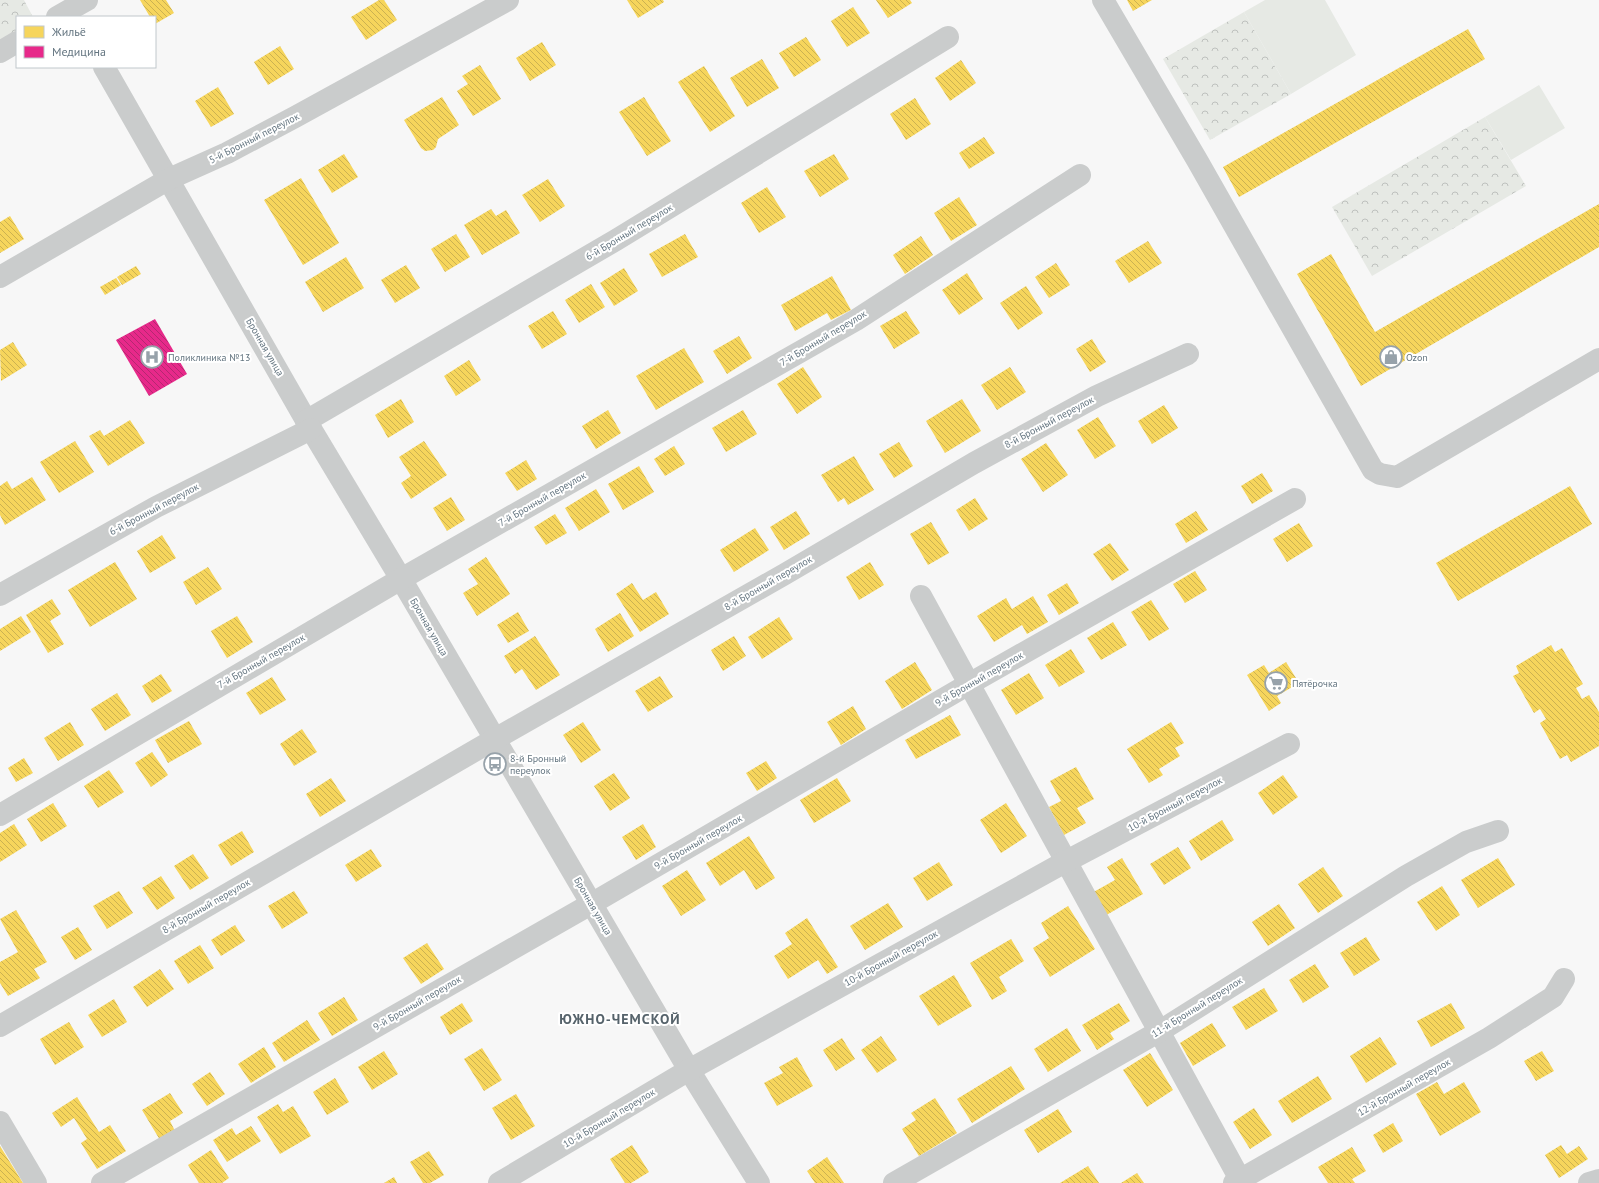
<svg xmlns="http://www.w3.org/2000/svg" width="1599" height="1183" viewBox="0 0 1599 1183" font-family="'PT Sans',sans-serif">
	<defs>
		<pattern id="park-crowns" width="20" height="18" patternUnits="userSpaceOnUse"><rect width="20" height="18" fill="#e6e9e4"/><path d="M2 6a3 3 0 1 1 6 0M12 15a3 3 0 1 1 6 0" fill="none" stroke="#bec1be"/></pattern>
		<pattern id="homes-back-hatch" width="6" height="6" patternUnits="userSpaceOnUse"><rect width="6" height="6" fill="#f6d55c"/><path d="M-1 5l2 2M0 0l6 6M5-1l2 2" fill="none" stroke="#cbb151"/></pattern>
		<pattern id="health-back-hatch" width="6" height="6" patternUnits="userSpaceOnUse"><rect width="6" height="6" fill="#e7298a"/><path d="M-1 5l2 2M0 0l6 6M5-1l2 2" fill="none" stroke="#b52871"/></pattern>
	</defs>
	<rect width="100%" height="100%" fill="#f7f7f7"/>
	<g fill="url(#park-crowns)">
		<polygon points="0,0 24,0 33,17 17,17 17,32 0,43"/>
		<polygon points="1244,12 1291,94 1210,140 1163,59"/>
		<polygon points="1485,117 1526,186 1372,276 1332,207"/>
	</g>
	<g fill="#e6e9e4">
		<polygon points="1265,0 1325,0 1356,55 1291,94 1244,12"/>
		<polygon points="1539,85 1565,128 1511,160 1485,117"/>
	</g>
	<g fill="url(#homes-back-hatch)">
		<polygon points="140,0 166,0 174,13 155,24 155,17 150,17"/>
		<polygon points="379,0 384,0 397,20 366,40 351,17"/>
		<polygon points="627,0 663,0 664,2 638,18"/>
		<polygon points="876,0 910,0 912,3 888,18"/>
		<polygon points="1127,0 1152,0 1133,11"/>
		<polygon points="853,7 870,33 847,47 831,21"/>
		<polygon points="1468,29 1485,59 1239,197 1223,167"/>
		<polygon points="806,37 821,60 794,77 779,53"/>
		<polygon points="542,42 556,65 530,81 516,58"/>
		<polygon points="280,46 294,69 268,85 254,62"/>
		<polygon points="762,59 779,88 747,107 730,78"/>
		<polygon points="961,60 976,83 950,101 935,78"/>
		<polygon points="480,65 501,99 473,116 457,91 468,84 462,76"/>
		<polygon points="704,66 735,116 710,132 678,82"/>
		<polygon points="218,87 234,114 211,127 195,101"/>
		<polygon points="442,97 459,125 438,139 436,147 433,150 425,151 421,148 404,120"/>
		<polygon points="644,97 671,141 647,156 619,112"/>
		<polygon points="915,98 931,124 906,140 890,114"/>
		<polygon points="984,137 995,153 969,169 959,153"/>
		<polygon points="344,154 358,177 332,193 318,170"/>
		<polygon points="834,154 849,179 820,197 804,171"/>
		<polygon points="301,178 339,243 303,265 264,200"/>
		<polygon points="548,179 565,206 540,222 522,195"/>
		<polygon points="767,187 786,217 759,233 741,203"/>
		<polygon points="959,197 977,225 951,241 934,213"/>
		<polygon points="1599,204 1599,247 1361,386 1297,274 1331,254 1375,332"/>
		<polygon points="491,209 496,216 506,210 520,233 482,255 464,225"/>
		<polygon points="10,216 24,239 0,253 0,222"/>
		<polygon points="456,234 470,257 445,272 431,249"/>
		<polygon points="685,234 698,257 662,277 649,254"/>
		<polygon points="921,236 933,255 905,274 893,255"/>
		<polygon points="1148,241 1162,263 1129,283 1115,261"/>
		<polygon points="346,257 364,288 323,312 305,282"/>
		<polygon points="1056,263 1070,285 1049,298 1035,277"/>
		<polygon points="406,265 420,288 395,303 381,280"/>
		<polygon points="136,266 141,274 122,285 117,277"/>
		<polygon points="624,268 638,291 614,306 600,283"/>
		<polygon points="967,273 983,299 959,315 942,290"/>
		<polygon points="832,276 851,310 831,320 827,313 795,331 781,305"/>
		<polygon points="116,278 121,285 105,295 100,287"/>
		<polygon points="591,284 605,307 579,323 565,300"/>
		<polygon points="1026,286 1043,313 1018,330 1000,303"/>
		<polygon points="553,311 567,334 542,349 528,326"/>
		<polygon points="906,311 920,333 894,349 880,326"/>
		<polygon points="739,336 752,358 727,374 713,351"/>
		<polygon points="1092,339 1106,362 1090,372 1076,349"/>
		<polygon points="13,342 27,365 1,381 0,350"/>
		<polygon points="684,348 704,382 656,410 636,376"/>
		<polygon points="469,360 481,380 456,396 444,376"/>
		<polygon points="803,367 822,397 797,414 777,384"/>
		<polygon points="1010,367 1026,392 997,410 981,385"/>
		<polygon points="401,399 414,422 388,438 375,415"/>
		<polygon points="962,399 981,431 945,453 926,421"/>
		<polygon points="1164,405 1178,428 1152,444 1138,421"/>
		<polygon points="608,410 621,433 596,449 582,426"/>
		<polygon points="743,410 757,434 726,452 712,428"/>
		<polygon points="1098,417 1116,446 1095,459 1077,430"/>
		<polygon points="130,420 145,443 108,466 89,436 100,430 104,436"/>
		<polygon points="75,441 94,472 59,493 40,462"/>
		<polygon points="424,441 447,475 411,499 401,483 411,476 399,457"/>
		<polygon points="899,442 913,466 894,478 879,454"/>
		<polygon points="1046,443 1068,475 1043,492 1021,459"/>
		<polygon points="674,446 685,464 665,476 654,459"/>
		<polygon points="854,456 874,490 848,505 844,498 838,502 821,475"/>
		<polygon points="526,460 537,479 517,491 505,473"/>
		<polygon points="639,466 654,492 623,510 608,484"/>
		<polygon points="1262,473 1273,491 1252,504 1241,486"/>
		<polygon points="32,477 46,500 5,525 0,515 0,486 7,481 12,489"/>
		<polygon points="1570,486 1592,524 1458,601 1436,563"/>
		<polygon points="596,489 610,512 579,531 565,508"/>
		<polygon points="451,497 465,520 447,531 433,508"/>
		<polygon points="975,498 988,519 969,531 956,510"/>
		<polygon points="796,511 810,534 784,550 770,527"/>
		<polygon points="1196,511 1208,530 1186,543 1175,524"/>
		<polygon points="555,514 567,533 546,545 534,527"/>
		<polygon points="931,522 949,553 928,565 910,534"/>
		<polygon points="1299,523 1313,546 1287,562 1273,539"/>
		<polygon points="755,528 769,550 734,572 720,550"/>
		<polygon points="162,535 176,558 150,573 137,551"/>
		<polygon points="1110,543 1129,570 1112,581 1093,554"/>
		<polygon points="486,557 510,594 477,616 463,593 478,584 468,569"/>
		<polygon points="115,562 137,599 90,627 68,590"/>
		<polygon points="870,562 884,585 859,600 846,577"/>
		<polygon points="208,567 222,589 196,605 183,582"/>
		<polygon points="1195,571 1207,590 1185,603 1173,584"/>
		<polygon points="632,583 643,600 656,592 669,614 640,632 616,594"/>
		<polygon points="1067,583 1079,603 1059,615 1047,595"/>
		<polygon points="1033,596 1048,622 1027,634 1022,625 994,642 977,616 1006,598 1012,609"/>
		<polygon points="52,599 61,614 50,621 64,644 48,653 26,615"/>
		<polygon points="1151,600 1169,629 1149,641 1131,612"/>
		<polygon points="518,612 529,631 508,643 497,625"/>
		<polygon points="620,613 634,636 608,652 595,629"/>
		<polygon points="21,616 31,632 0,651 0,629"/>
		<polygon points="237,616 253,642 227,658 211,631"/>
		<polygon points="779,617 793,639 762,659 748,637"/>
		<polygon points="1113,622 1127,645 1101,660 1087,638"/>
		<polygon points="535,636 560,675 536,690 522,669 515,674 504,656"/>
		<polygon points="734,636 746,656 723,671 711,650"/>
		<polygon points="1551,645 1555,652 1562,648 1583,684 1576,688 1579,693 1582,699 1589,695 1599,712 1599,746 1571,762 1567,755 1560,759 1540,723 1546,719 1540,709 1534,713 1513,676 1519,673 1516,666"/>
		<polygon points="1071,649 1085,672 1059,687 1045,665"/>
		<polygon points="915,662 932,690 902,709 885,681"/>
		<polygon points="1286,662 1299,683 1277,696 1281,703 1269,711 1247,675 1264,665 1269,673"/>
		<polygon points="1029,673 1044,698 1016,715 1001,690"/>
		<polygon points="161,674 172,691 152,703 142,686"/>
		<polygon points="660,676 673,697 648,712 635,691"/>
		<polygon points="272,677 286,700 260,715 246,693"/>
		<polygon points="117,693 131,715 105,731 91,709"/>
		<polygon points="853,706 866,729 841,745 827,722"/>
		<polygon points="950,715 961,735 916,759 905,740"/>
		<polygon points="189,721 202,744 168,763 155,740"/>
		<polygon points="70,722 84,745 58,761 44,738"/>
		<polygon points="583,722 601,750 581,763 563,735"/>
		<polygon points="1171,722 1184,743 1175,748 1180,756 1159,769 1163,775 1149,783 1127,749"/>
		<polygon points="302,729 317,752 294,766 280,744"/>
		<polygon points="152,752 168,775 151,787 135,763"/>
		<polygon points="24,758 33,773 16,782 8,768"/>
		<polygon points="766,761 777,778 757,791 746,773"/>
		<polygon points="1076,767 1094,799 1077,808 1086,823 1064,835 1049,807 1061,801 1050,781"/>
		<polygon points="109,770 124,792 98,808 84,786"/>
		<polygon points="614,773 630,798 610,811 594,786"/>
		<polygon points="1283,775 1298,797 1273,815 1258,793"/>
		<polygon points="331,778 346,801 320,817 306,794"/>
		<polygon points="837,778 851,801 814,823 800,800"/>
		<polygon points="53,803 67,826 41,842 27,819"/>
		<polygon points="1006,803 1027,836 1001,853 980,820"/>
		<polygon points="1222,820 1234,840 1201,861 1189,841"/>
		<polygon points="14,824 27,845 0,862 0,833"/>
		<polygon points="643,824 656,847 636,860 622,837"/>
		<polygon points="242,831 254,852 231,866 218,845"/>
		<polygon points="749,836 775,878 756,890 744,870 720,886 706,863"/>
		<polygon points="1178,847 1191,868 1164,885 1150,864"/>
		<polygon points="371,849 382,866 356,882 345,865"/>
		<polygon points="193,854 209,878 190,890 174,866"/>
		<polygon points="1122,858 1143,894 1103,917 1090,894 1115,880 1107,867"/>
		<polygon points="1498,858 1515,885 1478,908 1461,880"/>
		<polygon points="939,862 953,885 927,901 913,878"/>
		<polygon points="1323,867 1343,896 1318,913 1298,884"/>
		<polygon points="687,870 706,900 681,916 662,886"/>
		<polygon points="161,876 175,898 157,910 142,888"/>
		<polygon points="1442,886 1460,915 1436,931 1417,902"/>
		<polygon points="119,891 133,913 107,929 93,906"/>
		<polygon points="294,891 308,913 282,929 268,906"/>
		<polygon points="888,903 903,927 865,950 850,926"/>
		<polygon points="1279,904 1295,928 1268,946 1252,922"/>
		<polygon points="1068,906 1095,949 1050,977 1033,948 1049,938 1041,923"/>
		<polygon points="16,910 47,962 34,969 40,978 8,996 0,983 0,962 18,952 0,919"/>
		<polygon points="807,918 838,967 827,974 818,960 788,979 774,956 792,944 785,933"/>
		<polygon points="235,925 245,941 221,956 211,940"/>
		<polygon points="78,927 92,950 75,960 61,937"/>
		<polygon points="1366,937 1380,960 1354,976 1340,953"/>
		<polygon points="1011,939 1024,961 999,977 1007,991 992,1000 970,963"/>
		<polygon points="427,943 444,969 421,984 403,958"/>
		<polygon points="200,945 214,968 188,984 174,961"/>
		<polygon points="1315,964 1329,987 1303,1003 1289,980"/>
		<polygon points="160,969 174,989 147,1007 133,987"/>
		<polygon points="954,975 972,1006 938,1026 919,996"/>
		<polygon points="1264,988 1278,1011 1246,1030 1232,1007"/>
		<polygon points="344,997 358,1020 332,1036 318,1013"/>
		<polygon points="114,999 127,1022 102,1037 88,1015"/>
		<polygon points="462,1003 473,1021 450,1035 440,1017"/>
		<polygon points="1119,1003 1130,1021 1110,1033 1114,1039 1097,1050 1082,1025"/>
		<polygon points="1451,1003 1465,1028 1431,1047 1417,1021"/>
		<polygon points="307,1020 320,1040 284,1062 272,1043"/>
		<polygon points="69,1022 84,1047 55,1065 40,1039"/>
		<polygon points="1212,1023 1226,1046 1193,1066 1180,1043"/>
		<polygon points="1067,1028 1081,1051 1048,1072 1034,1049"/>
		<polygon points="881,1036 897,1060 877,1073 861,1050"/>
		<polygon points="1380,1037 1397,1064 1366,1083 1350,1056"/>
		<polygon points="842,1038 855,1059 836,1071 823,1050"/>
		<polygon points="264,1047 276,1067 251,1083 238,1064"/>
		<polygon points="482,1048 502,1080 484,1091 464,1059"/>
		<polygon points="384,1051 398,1074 372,1090 358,1067"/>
		<polygon points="1542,1051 1554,1071 1536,1081 1524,1061"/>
		<polygon points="1150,1053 1173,1090 1147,1107 1123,1070"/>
		<polygon points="797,1057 813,1086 777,1106 764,1083 783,1073 779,1067"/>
		<polygon points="1011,1066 1025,1089 972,1123 957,1099"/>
		<polygon points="210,1072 225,1094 207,1106 192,1084"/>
		<polygon points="1318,1076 1332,1099 1292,1123 1278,1101"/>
		<polygon points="335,1078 349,1102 327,1115 313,1092"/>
		<polygon points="1437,1082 1444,1094 1464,1082 1481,1112 1440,1136 1416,1094"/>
		<polygon points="170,1093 183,1113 170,1121 175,1131 160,1140 142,1110"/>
		<polygon points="516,1094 535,1126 511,1140 492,1108"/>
		<polygon points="77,1097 99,1132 110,1125 126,1151 97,1169 81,1143 87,1139 74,1118 61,1127 52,1113"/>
		<polygon points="935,1098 957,1133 919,1156 902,1129 916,1120 911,1113"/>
		<polygon points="278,1104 283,1112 293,1106 311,1136 280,1154 257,1117"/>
		<polygon points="1254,1108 1272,1135 1250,1149 1233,1122"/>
		<polygon points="1058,1109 1072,1132 1038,1153 1024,1130"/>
		<polygon points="1393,1123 1403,1141 1383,1153 1373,1135"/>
		<polygon points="251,1126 261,1141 227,1162 213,1140 232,1128 236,1135"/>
		<polygon points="632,1145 649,1172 631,1183 625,1183 610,1159"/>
		<polygon points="1561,1145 1567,1154 1579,1146 1588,1159 1559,1178 1545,1155"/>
		<polygon points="0,1146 23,1183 0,1183"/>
		<polygon points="1352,1147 1366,1171 1352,1179 1355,1183 1328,1183 1318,1167"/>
		<polygon points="211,1150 229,1178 222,1183 199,1183 188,1165"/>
		<polygon points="429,1151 444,1175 430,1183 423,1183 410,1162"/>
		<polygon points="827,1157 844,1183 815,1183 807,1171"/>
		<polygon points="1088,1166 1099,1183 1060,1183"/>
		<polygon points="1137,1173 1144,1183 1121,1183"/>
		<polygon points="394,1177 397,1183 384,1183"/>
	</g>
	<polygon fill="url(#health-back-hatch)" points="155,319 187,374 149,396 116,340"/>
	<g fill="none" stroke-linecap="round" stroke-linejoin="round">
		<g stroke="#cacccc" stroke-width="22">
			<polyline points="1103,0 1197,160 1373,470 1380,474 1397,477 1599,359"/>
			<polyline points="57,17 87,0"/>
			<polyline points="0,52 17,42"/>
			<polyline points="104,67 311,429 401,579 689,1070 759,1183"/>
			<polyline points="0,277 169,179 227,153 295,117 508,0"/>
			<polyline points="306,421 616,240 948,37"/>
			<polyline points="0,595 156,507 311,429"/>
			<polyline points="921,596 1242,1183"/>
			<polyline points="0,815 401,579 856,320 1080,175"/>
			<polyline points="0,1026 495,739 785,574 974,463 1097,396 1188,354"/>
			<polyline points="0,1122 36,1183"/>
			<polyline points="102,1183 591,904 969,684 1295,499"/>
			<polyline points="499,1183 689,1070 1065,862 1289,744"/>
			<polyline points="894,1183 1160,1031 1406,876 1466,842 1498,831"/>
			<polyline points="1234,1183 1489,1038 1553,997 1564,979"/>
			<polyline points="1589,1183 1599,1180"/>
		</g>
	</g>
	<defs>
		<g id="hospital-ring" transform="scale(1.15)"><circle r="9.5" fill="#fff" stroke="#97a2aa" stroke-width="1.5"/><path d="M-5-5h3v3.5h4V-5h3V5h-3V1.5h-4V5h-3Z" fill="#97a2aa"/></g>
		<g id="shop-ring" transform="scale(1.15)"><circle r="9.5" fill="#fff" stroke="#97a2aa" stroke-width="1.5"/><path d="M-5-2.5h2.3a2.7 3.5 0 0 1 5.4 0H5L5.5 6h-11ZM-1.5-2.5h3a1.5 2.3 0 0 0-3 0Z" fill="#97a2aa"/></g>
		<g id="supermarket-ring" transform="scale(1.15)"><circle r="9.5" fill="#fff" stroke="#97a2aa" stroke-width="1.5"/><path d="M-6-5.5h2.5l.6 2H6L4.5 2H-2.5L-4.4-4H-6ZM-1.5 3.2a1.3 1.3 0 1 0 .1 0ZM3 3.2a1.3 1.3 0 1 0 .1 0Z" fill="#97a2aa"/></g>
		<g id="bus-ring" transform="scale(1.15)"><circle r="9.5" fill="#fff" stroke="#97a2aa" stroke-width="1.5"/><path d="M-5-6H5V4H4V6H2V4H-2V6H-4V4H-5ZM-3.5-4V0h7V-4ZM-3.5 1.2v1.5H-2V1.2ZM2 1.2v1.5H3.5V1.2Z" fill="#97a2aa"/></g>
	</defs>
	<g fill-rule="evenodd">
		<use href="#hospital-ring" x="152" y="357"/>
		<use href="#shop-ring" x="1391" y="357"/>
		<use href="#supermarket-ring" x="1276" y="683"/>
		<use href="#bus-ring" x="495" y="764"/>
	</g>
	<g text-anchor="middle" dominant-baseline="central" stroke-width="4" stroke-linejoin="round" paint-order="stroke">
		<g font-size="10" fill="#647580" stroke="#fff">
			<text transform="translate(254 138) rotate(-27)">5-й Бронный переулок</text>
			<text transform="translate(629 232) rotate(-31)">6-й Бронный переулок</text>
			<text transform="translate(823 338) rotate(-31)">7-й Бронный переулок</text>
			<text transform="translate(265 347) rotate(60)">Бронная улица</text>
			<text transform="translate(1049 422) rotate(-28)">8-й Бронный переулок</text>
			<text transform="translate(542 499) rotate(-30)">7-й Бронный переулок</text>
			<text transform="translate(154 509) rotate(-28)">6-й Бронный переулок</text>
			<text transform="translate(768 583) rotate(-30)">8-й Бронный переулок</text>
			<text transform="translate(429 627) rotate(60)">Бронная улица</text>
			<text transform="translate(261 661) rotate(-30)">7-й Бронный переулок</text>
			<text transform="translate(979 679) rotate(-30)">9-й Бронный переулок</text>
			<text transform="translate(1175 804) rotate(-28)">10-й Бронный переулок</text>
			<text transform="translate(698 842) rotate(-30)">9-й Бронный переулок</text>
			<text transform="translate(206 906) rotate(-30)">8-й Бронный переулок</text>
			<text transform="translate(593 906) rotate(60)">Бронная улица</text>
			<text transform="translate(891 958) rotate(-29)">10-й Бронный переулок</text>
			<text transform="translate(417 1003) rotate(-30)">9-й Бронный переулок</text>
			<text transform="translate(1197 1007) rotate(-32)">11-й Бронный переулок</text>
			<text transform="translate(1404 1087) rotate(-30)">12-й Бронный переулок</text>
			<text transform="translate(609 1118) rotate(-31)">10-й Бронный переулок</text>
		</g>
		<g font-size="10" fill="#647580" stroke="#fff" text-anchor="start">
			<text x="168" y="357">Поликлиника №13</text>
			<text x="1406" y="357">Ozon</text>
			<text x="1292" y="683">Пятёрочка</text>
			<text x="510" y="758">8-й Бронный<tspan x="510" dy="12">переулок</tspan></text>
		</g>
		<g font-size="14" font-weight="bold" letter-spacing="1" fill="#56636b" stroke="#fff">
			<text x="620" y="1019">ЮЖНО-ЧЕМСКОЙ</text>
		</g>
	</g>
	<rect x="16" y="16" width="140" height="52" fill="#ffffff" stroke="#c1c8cc"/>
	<rect x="24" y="26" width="20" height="12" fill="#f6d55c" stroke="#c1c8cc"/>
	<text x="52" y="36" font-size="12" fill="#647580">Жильё</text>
	<rect x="24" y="46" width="20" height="12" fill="#e7298a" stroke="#c1c8cc"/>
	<text x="52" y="56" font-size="12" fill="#647580">Медицина</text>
</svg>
